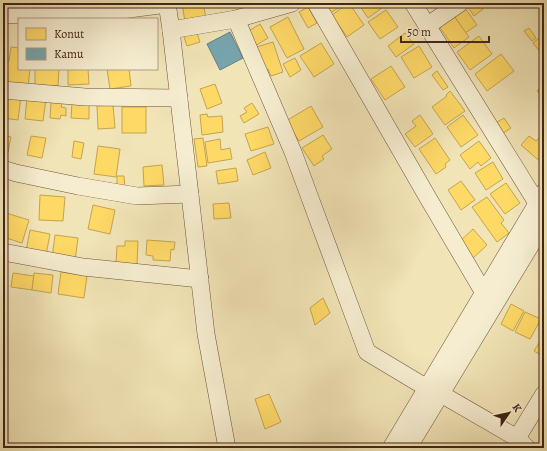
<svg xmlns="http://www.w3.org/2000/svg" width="547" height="451" viewBox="0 0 547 451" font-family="Alegreya,serif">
	<rect width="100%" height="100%" fill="#f1e4b6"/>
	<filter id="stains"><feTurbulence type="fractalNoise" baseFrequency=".005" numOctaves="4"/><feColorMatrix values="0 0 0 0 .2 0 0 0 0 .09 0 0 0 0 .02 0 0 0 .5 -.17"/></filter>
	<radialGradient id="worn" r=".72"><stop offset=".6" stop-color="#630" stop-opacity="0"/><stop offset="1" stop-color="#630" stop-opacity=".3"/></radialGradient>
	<g fill="#ffd966" stroke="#c6a34e">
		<polygon points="182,3 203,3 206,18 185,22"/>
		<polygon points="324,3 347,3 330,13"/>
		<polygon points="349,3 364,25 347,37 332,15"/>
		<polygon points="358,3 385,3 386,5 368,18"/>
		<polygon points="467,3 479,3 483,9 474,16 466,4"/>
		<polygon points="308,7 317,23 308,28 299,12"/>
		<polygon points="465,8 477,25 465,33 454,16"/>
		<polygon points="386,10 398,27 380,39 368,22"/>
		<polygon points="454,16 469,37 454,48 439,26"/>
		<polygon points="288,17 304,49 287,58 270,27"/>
		<polygon points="260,24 268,38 255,46 247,32"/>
		<polygon points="529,28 536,38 532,41 524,31"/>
		<polygon points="196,30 200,42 187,46 183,34"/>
		<polygon points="405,33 414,44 396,57 388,46"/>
		<polygon points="479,36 492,54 470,70 457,52"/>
		<polygon points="539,38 544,44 544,57 533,43"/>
		<polygon points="273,42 283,72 271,76 268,69 261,71 253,48"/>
		<polygon points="321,43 334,64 314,77 300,56"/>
		<polygon points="419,46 432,67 414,78 401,57"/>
		<polygon points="11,47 19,48 19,69 30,69 28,87 3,83 3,60 9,61"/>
		<polygon points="501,54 514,71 487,91 475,74"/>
		<polygon points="295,58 301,70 290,77 283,64"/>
		<polygon points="391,66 405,87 385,100 371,79"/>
		<polygon points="35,69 59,69 58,86 35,85"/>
		<polygon points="68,69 88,69 89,84 68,85"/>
		<polygon points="107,69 129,69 131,86 110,89"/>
		<polygon points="437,71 448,87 443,90 432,75"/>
		<polygon points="544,83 544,97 537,91"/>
		<polygon points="215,84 222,103 207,109 200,89"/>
		<polygon points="450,91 465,111 445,125 432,107 447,96 446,95"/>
		<polygon points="3,93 21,96 18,120 3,118"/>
		<polygon points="27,97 46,99 43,121 25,119"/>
		<polygon points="51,102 62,103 61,107 66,108 66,116 61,115 60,119 50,118"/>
		<polygon points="72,103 89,104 89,119 71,118"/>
		<polygon points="252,103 259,114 244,123 240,116 247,112 244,108"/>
		<polygon points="113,105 115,128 98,129 97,106"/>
		<polygon points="311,106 323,127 299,141 286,121"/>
		<rect x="122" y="107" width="24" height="26"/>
		<polygon points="207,114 208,117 222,116 223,132 202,135 200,115"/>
		<polygon points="420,115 433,134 415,147 405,134 416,126 412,121"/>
		<polygon points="463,115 478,135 461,147 447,127"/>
		<polygon points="504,118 511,128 502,134 494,124"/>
		<polygon points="268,127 274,144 251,151 245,134"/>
		<polygon points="3,135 11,137 8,152 3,150"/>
		<polygon points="323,135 332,149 322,156 324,159 314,166 302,148"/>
		<polygon points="31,136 46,138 42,158 27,155"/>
		<polygon points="529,136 536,141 541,136 544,139 544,162 543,164 521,145"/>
		<polygon points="203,138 207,166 198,167 194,139"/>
		<polygon points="435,138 450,160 445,164 446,167 436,174 419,149"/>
		<polygon points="220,139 221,150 230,148 232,159 208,163 205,142"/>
		<polygon points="74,141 84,143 81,159 72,157"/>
		<polygon points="479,141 491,158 481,166 478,162 470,169 460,155"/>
		<polygon points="98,146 120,149 116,177 94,174"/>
		<polygon points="265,152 271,168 253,175 247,160"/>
		<polygon points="493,162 503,179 486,190 475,173"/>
		<polygon points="162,165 164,185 144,186 143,167"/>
		<polygon points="236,168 238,181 218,184 216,171"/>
		<polygon points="117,176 124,176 125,188 117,188"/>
		<polygon points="461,181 475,200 461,210 448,190"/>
		<polygon points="506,183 520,203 505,214 490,194"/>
		<polygon points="3,195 7,196 3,210"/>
		<polygon points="40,195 65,197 63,221 39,220"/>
		<polygon points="487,197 504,220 501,223 509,233 497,242 472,207"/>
		<polygon points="229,203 231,218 214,219 213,204"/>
		<polygon points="93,205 115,210 110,234 88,229"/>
		<polygon points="6,213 29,220 22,243 3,237 3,223"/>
		<polygon points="473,229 487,245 472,259 457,244"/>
		<polygon points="30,230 50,234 46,255 26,251"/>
		<polygon points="55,235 78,238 75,261 52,258"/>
		<polygon points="147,240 175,242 174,250 171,249 170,261 153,260 153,256 146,255"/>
		<polygon points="125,241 138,241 137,264 116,263 117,246 125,246"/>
		<polygon points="544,245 544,257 539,254"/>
		<polygon points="61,272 87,276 84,298 58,294"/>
		<polygon points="13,273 34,276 32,290 11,287"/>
		<polygon points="34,273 53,275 51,293 32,290"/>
		<polygon points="323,298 330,313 315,325 310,308"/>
		<polygon points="511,304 524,311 513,331 501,324"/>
		<polygon points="525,312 541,319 530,339 515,332"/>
		<polygon points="544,335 544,357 534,351"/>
		<polygon points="269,394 281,422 265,429 255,399"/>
	</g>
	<polygon fill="#76a5af" stroke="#667e81" points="230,32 243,58 220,70 207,44"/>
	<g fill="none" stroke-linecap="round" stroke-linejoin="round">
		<g stroke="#6e543e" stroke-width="18">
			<g id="minor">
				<polyline points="167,3 171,30 206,334 227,448"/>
				<polyline points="316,3 428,198 484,293"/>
				<polyline points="413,3 537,203 544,207"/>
				<polyline points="3,15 114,11 167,4"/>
				<polyline points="236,19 293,152 367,352 427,388 441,394 517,438 527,448"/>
				<polyline points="427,26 460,3"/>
				<polyline points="171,30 236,19 292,3"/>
				<polyline points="3,90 85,97 179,98"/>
				<polyline points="3,169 16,173 78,186 137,196 190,194"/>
				<polyline points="3,252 83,267 200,279"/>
				<polyline points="517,438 544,394"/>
				<polyline points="391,448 544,192"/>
				<polyline points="408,448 544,223"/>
			</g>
		</g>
		<use href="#minor" stroke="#f6edd0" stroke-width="17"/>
	</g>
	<rect width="547" height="451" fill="none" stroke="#f1e4b6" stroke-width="16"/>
	<rect x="4" y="4" width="539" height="443" fill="none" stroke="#422416" stroke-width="2"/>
	<rect x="8" y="8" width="531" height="435" fill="none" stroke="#422416"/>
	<rect x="18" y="18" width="140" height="52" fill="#f6edd0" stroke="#ae9d86"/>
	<rect x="26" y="28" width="20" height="12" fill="#ffd966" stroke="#ae9d86"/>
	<text x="54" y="38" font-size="12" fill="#422416">Konut</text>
	<rect x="26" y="48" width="20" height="12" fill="#76a5af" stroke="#ae9d86"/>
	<text x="54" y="58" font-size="12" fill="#422416">Kamu</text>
	<g transform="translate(509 413) rotate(56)" stroke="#f6edd0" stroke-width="3" paint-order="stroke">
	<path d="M0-3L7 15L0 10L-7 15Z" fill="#422416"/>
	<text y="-6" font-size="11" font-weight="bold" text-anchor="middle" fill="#422416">K</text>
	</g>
	<path d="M401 36v6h88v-6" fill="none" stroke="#422416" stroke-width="2"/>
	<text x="407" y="36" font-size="12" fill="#422416" stroke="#f6edd0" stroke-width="3" paint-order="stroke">50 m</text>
	<rect width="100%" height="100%" filter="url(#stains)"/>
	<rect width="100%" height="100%" fill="url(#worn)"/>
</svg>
